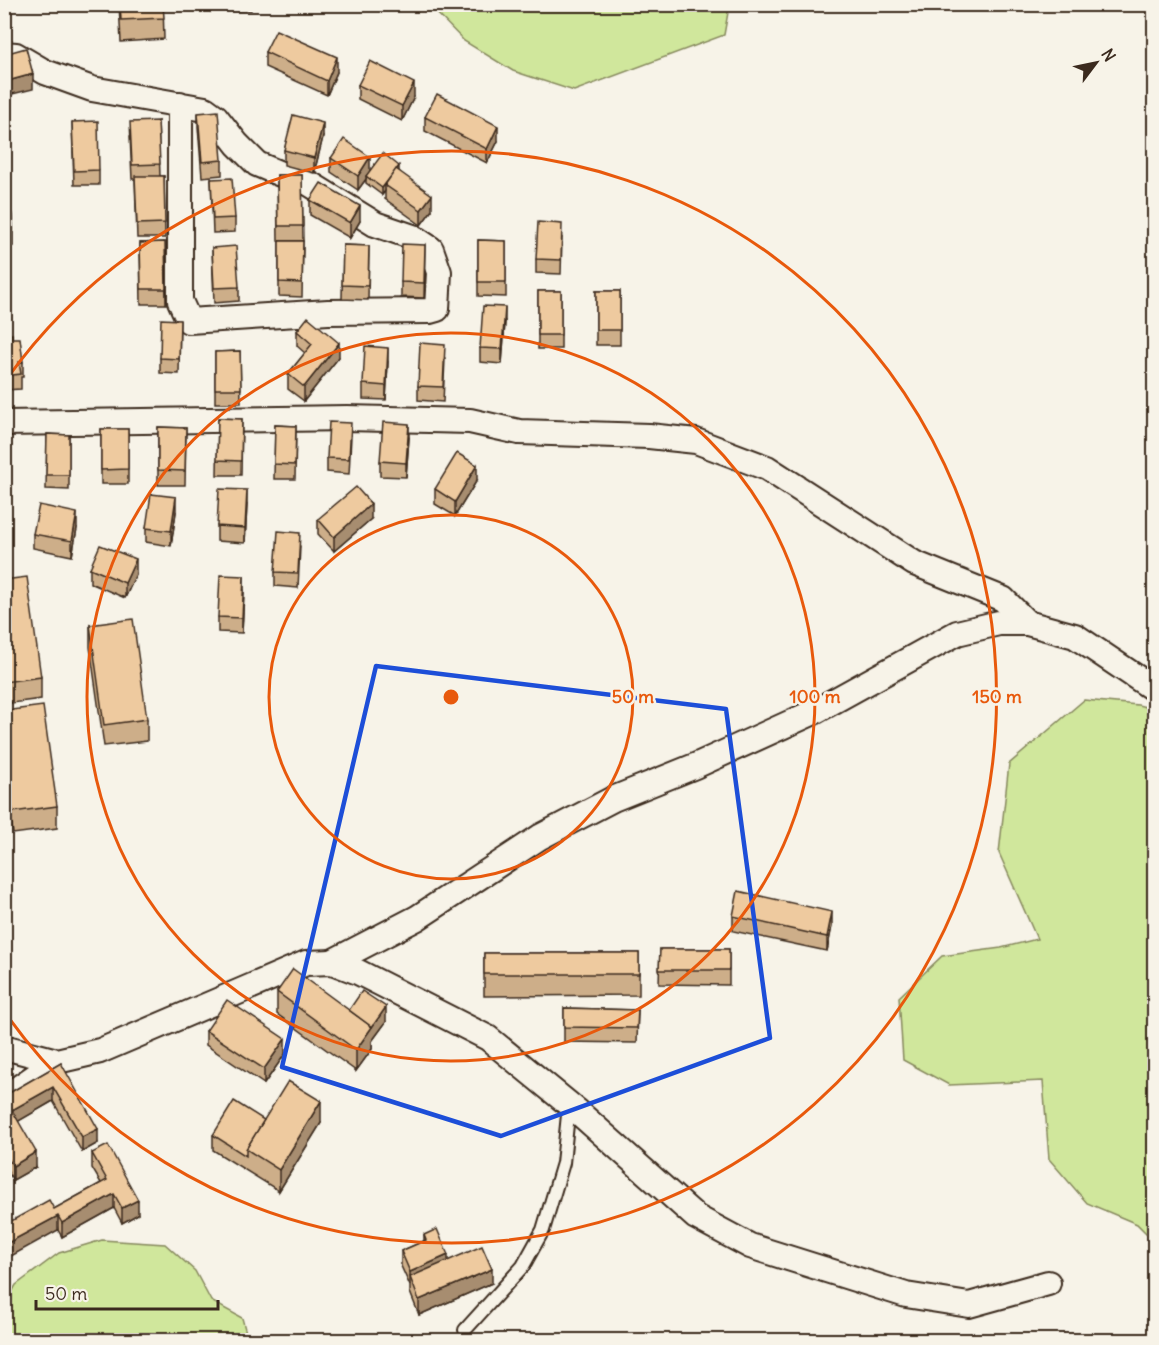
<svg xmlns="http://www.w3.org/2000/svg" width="1159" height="1345" viewBox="0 0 1159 1345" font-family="Delius,sans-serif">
	<rect width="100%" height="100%" fill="#f7f3e8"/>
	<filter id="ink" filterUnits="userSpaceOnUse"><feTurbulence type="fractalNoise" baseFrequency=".0167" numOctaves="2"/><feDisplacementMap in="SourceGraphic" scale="12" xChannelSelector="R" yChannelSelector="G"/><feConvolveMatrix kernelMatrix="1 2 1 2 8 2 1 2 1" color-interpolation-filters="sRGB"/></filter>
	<g filter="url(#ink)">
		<g fill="#d0e79c" stroke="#86885d" stroke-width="1.5">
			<polygon points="727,4 729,7 724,35 574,91 513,71 464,41 429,5"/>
			<polygon points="1084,700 1138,705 1154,709 1154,1241 1137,1224 1087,1203 1049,1159 1043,1081 949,1085 903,1060 899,997 942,956 1001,948 1037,939 999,853 1009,764"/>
			<polygon points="102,1240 165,1244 195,1271 211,1301 242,1318 248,1340 5,1340 5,1304 16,1285 59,1253"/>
		</g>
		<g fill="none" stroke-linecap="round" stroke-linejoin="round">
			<g stroke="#3b2a1e" stroke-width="16">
				<polyline id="lane" points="465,1330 523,1266 543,1230 563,1163 569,1105"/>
			</g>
			<g stroke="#3b2a1e" stroke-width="28">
				<g id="street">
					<polyline points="4,54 16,55 45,72 92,89 205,109 216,117 237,144 257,164 283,175 307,182 375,224 413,237 431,249 439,272 437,309 430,311 328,312 189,321 180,301 180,104"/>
					<polyline points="4,423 347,418 470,421 519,432 649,436 696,441 767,468 914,563 1003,599 1027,623"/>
					<polyline points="332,962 417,918 540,837 613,799 695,766 814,712 957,633 999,623 1027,623 1075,636 1154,689"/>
					<polyline points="4,1047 57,1061 100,1051 306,963 332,962 358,972 488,1038 576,1110 696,1217 750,1246 906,1295 969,1305 1048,1283"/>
					<polyline points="4,1098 57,1061"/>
				</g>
			</g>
			<use href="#lane" stroke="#f7f3e8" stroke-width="12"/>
			<use href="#street" stroke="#f7f3e8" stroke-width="24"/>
		</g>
		<g fill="#cdae89" stroke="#3b2a1e" stroke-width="1.5">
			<polygon points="119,4 163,4 164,39 121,42"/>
			<polygon points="211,4 251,4 251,10 211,12"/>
			<polygon points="265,52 337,72 327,95 265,67"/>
			<polygon points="358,85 414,97 402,121 358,99"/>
			<polygon points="198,113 222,160 222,175 202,177 198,127"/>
			<polygon points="425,117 498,141 487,163 425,131"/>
			<polygon points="158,121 160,176 164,176 165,238 137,238 135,179 132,179 130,136"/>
			<polygon points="72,122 99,170 99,185 74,185"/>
			<polygon points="323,137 314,173 284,165 284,150"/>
			<polygon points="4,157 13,225 13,246 4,247"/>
			<polygon points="331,158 370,170 399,171 432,210 421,225 385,199 385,191 382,195 366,183 366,179 358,190 331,172"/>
			<polygon points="277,175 302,175 303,241 278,241"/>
			<polygon points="211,179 235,218 235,232 213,233"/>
			<polygon points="310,200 360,221 350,238 310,215"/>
			<polygon points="562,238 561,274 536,273 536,259"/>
			<polygon points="478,240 506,241 506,297 478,296"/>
			<polygon points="279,241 303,241 302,297 279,296"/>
			<polygon points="165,242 166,304 141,304 140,243"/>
			<polygon points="343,245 369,246 368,300 342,299"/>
			<polygon points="425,245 424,298 401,297 401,282"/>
			<polygon points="212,248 239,287 239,301 214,303"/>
			<rect x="538" y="291" width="23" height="58"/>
			<rect x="596" y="291" width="24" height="54"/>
			<polygon points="180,320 179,374 160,373 160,358"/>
			<polygon points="505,322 502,364 480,362 480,348"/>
			<polygon points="297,331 339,357 304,401 288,389 288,374 305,353 297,346"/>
			<polygon points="4,335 12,338 23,362 23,377 21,377 21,389 4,390"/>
			<polygon points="240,351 241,403 215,403 215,352"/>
			<polygon points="445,359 443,402 418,400 418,386"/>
			<polygon points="388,362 386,400 363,399 363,384"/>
			<polygon points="218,418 242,419 241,475 217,475"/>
			<polygon points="275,425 296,426 295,479 274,479"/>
			<polygon points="158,427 186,428 185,485 158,485"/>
			<rect x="101" y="429" width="27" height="55"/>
			<polygon points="47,434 69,435 69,490 46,489"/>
			<polygon points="351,437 349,474 327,472 327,458"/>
			<polygon points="409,438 406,477 380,476 380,461"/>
			<polygon points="477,480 455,516 435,504 435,489"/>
			<polygon points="247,504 245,543 217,541 217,526"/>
			<polygon points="176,512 171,546 146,542 146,528"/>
			<polygon points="318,519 371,519 334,551 318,534"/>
			<polygon points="77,528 72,556 33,548 33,534"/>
			<polygon points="300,547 298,588 275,586 275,572"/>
			<polygon points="90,568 136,574 125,598 90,583"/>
			<polygon points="4,580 41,677 41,699 4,704"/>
			<polygon points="244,591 242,633 218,632 218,617"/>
			<polygon points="90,625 147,719 147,741 104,746 90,647"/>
			<polygon points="4,711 57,806 57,828 13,834 4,769"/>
			<polygon points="733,916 832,926 827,951 733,931"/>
			<polygon points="660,949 729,949 729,985 659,984"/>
			<polygon points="484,953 639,953 639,995 484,996"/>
			<polygon points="277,992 349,1010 386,1022 372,1041 372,1049 356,1071 277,1014"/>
			<polygon points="564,1008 638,1010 637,1043 564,1042"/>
			<polygon points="206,1031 285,1054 264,1084 206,1045"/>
			<polygon points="61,1063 98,1143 82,1152 53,1101 18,1121 36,1167 13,1180 4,1166 4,1096"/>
			<polygon points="264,1120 321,1123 279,1191 213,1150 213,1135"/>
			<polygon points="92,1153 138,1214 122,1223 114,1208 62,1237 58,1230 54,1209 101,1183 92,1168"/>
			<polygon points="424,1235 448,1261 492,1283 419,1315 410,1292 410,1286 401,1266 401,1251 424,1241"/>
		</g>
		<g fill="#a78d6f" stroke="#3b2a1e" stroke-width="1.5">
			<polygon points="337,57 337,72 327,95 327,81"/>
			<polygon points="33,74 33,89 4,96 4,82"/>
			<polygon points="414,83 414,97 402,121 402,106"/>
			<polygon points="323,123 323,137 314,173 314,158"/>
			<polygon points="498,126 498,141 487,163 487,149"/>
			<polygon points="370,157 370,172 366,176 366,179 358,190 358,176"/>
			<polygon points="399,166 399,173 385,185 385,191 382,195 382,188"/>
			<polygon points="432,195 432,210 421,225 421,210"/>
			<polygon points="360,206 360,221 350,238 350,223"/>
			<polygon points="505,307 505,322 502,364 502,349"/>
			<polygon points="339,343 339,357 304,401 304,387"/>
			<polygon points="388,348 388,362 386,400 386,386"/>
			<polygon points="409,424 409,438 406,477 406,463"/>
			<polygon points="477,465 477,480 455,516 455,502"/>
			<polygon points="247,490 247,504 245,543 245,528"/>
			<polygon points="176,497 176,512 171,546 171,531"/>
			<polygon points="371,504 371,519 334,551 334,537"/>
			<polygon points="77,513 77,528 72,556 72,541"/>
			<polygon points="136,559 136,574 125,598 125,583"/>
			<polygon points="244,576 244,591 242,633 242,618"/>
			<polygon points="832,912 832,926 827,951 827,937"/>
			<polygon points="386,1007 386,1022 372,1041 372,1049 356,1071 356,1050"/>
			<polygon points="285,1039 285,1054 264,1084 264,1069"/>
			<polygon points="53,1087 53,1101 12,1125 12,1110"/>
			<polygon points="321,1101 321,1123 279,1191 279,1170"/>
			<polygon points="98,1129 98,1143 82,1152 82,1137"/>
			<polygon points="36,1152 36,1167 13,1180 13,1166"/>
			<polygon points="114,1194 114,1208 62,1237 62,1223"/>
			<polygon points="138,1200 138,1214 122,1223 122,1208"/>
			<polygon points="58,1216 58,1230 4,1260 4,1245"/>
			<polygon points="448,1255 448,1269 410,1277 410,1286 410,1272"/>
			<polygon points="492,1269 492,1283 419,1315 419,1300"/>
		</g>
		<g fill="#eeca9f" stroke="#3b2a1e" stroke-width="1.5">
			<polygon points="120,4 163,4 164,18 121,20"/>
			<polygon points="276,30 337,57 327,81 265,52"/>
			<polygon points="26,48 33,74 4,82 4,54"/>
			<polygon points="370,61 414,83 402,106 358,85"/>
			<polygon points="437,94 498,126 487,149 425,117"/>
			<polygon points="218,111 222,160 202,162 198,113"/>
			<polygon points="293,115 323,123 314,158 284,150"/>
			<polygon points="98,121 99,170 74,171 72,122"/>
			<polygon points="158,121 160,164 132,165 130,122"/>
			<polygon points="344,139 370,157 358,176 331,158"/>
			<polygon points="383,153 399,166 382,188 366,176"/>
			<polygon points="4,157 13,225 4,226"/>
			<polygon points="396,169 432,195 421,210 385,185"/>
			<polygon points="277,175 302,175 303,226 278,226"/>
			<polygon points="135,176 164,176 165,223 137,224"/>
			<polygon points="232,178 235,218 213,219 211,179"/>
			<polygon points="321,183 360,206 350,223 310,200"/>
			<polygon points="538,222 562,224 561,260 536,259"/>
			<polygon points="478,240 506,241 506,282 478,282"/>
			<polygon points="279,241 303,241 302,283 279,282"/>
			<polygon points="165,242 166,289 141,289 140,243"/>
			<polygon points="402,244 425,245 424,283 401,282"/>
			<polygon points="343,245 369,246 368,286 342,285"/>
			<polygon points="236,246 239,287 214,288 212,248"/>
			<rect x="538" y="291" width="23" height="44"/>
			<rect x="596" y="291" width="24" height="39"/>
			<polygon points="483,306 505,307 502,349 480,348"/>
			<polygon points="308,317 339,343 304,387 288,374 312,344 297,331"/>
			<polygon points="161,319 180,320 179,359 160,358"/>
			<polygon points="12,334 12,338 20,338 23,362 19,362 21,374 4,376 4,335"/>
			<polygon points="420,343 445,345 443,387 418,386"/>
			<polygon points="365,346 388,348 386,386 363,384"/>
			<polygon points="240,351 241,389 215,389 215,352"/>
			<polygon points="218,418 242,419 241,461 217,460"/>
			<polygon points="329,422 351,423 349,459 327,458"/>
			<polygon points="383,422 409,424 406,463 380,461"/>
			<polygon points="275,425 296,426 295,465 274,464"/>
			<polygon points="158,427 186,428 185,471 158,470"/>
			<polygon points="101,429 128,429 128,469 101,470"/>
			<polygon points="47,434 69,435 69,475 46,475"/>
			<polygon points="457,453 477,465 455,502 435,489"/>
			<polygon points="356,487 371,504 334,537 318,519"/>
			<polygon points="219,489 247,490 245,528 217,526"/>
			<polygon points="151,494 176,497 171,531 146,528"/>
			<polygon points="39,505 77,513 72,541 33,534"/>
			<polygon points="278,531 300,533 298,573 275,572"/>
			<polygon points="100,545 136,559 125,583 90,568"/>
			<polygon points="220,575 244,576 242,618 218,617"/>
			<polygon points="27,577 41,677 4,682 4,580"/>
			<polygon points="133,619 147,719 104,725 90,625"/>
			<polygon points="43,706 57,806 13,812 4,748 4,711"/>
			<polygon points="738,891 832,912 827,937 733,916"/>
			<polygon points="660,949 729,949 729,970 659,970"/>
			<rect x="484" y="953" width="155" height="21"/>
			<polygon points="293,969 372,1027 356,1050 277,992"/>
			<polygon points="362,991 386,1007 372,1027 349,1010"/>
			<polygon points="227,1000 285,1039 264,1069 206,1031"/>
			<polygon points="564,1008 638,1010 637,1028 564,1027"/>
			<polygon points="61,1063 98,1129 82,1137 53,1087 12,1110 36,1152 13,1166 4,1152 4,1096"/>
			<polygon points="288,1081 321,1101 279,1170 246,1149"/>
			<polygon points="234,1101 264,1120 246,1149 246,1156 213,1135"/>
			<polygon points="108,1145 138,1200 122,1208 114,1194 62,1223 58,1216 4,1245 4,1225 49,1200 54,1209 107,1180 92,1153"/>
			<polygon points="437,1229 448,1255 410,1272 401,1251 426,1240 424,1235"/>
			<polygon points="482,1246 492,1269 419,1300 410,1277"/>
		</g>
	</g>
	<path fill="none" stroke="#1d4ed8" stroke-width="4.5" stroke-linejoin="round" d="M376,666L726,709L770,1038L501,1136L282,1067Z"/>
	<g fill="none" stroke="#e8590c" stroke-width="3">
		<circle cx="451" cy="697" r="182"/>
		<circle cx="451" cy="697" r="364"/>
		<path d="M6 380A546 546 0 1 1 6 1014"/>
	</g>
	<circle cx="451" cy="697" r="9" fill="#e8590c" stroke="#f7f3e8" stroke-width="3"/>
	<g font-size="18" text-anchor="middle" font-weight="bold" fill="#e8590c" stroke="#f7f3e8" stroke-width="5" stroke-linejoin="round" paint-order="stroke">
		<text x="633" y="703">50 m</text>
		<text x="815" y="703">100 m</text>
		<text x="997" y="703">150 m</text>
	</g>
	<rect width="1159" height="1345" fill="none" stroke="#f7f3e8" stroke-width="24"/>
	<rect x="12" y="12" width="1135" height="1321" fill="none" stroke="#3b2a1e" stroke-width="2" filter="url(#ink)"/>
	<g transform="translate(1096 63) rotate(58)" stroke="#f7f3e8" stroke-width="4.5" paint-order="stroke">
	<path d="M0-4.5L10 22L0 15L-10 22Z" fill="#3b2a1e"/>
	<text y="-9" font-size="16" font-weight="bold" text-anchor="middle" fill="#3b2a1e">N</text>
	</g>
	<path d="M36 1300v9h182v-9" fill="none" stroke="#3b2a1e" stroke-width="3"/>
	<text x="45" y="1300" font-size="18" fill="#3b2a1e" stroke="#f7f3e8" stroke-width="4.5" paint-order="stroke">50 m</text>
</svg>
